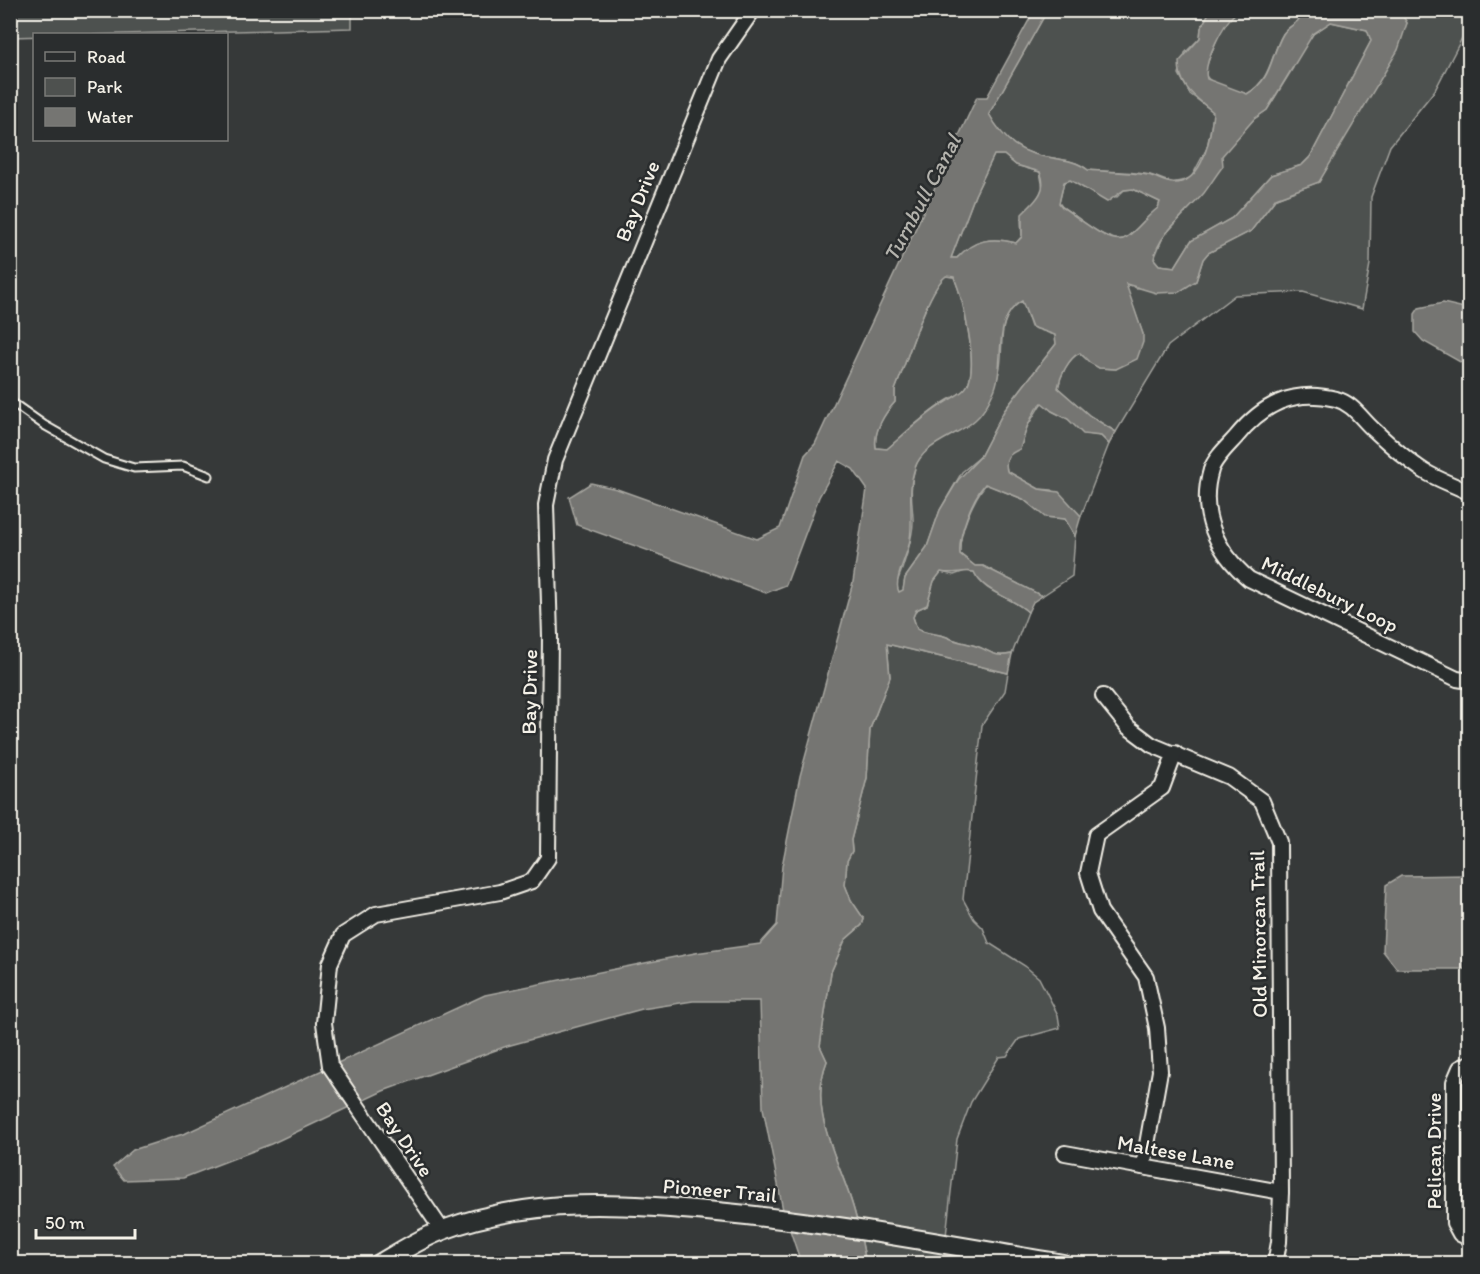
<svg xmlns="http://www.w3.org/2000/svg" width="1480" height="1274" viewBox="0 0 1480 1274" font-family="Itim,sans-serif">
	<rect width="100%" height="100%" fill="#363939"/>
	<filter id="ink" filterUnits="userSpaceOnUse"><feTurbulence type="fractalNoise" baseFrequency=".0167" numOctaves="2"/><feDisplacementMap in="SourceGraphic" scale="12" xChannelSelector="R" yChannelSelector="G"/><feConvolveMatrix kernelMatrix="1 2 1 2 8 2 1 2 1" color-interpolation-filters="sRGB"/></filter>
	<g filter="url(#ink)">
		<g fill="#4e514f" stroke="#a1a19c" stroke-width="1.5">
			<polygon points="10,11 352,11 352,28 11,37"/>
			<path d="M1047,11H1210L1201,28L1200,38L1185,53L1179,74L1190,94L1214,112L1207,148L1191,178C1170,186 1169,181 1150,175C1136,171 1105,172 1088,170C1078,162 1066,160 1053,158C1020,154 1004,141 989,114Z"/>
			<path d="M1238,11H1307L1303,13C1299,24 1289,25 1283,34C1270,56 1272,79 1247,94C1233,89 1209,87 1204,72L1222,26Z"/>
			<path d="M1400,11H1466L1463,36L1435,90L1390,146L1371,197L1370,264L1362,309L1303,292L1235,295L1168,346L1116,432L1090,416L1058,388C1060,377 1068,358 1079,353L1099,368L1116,369L1143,334L1125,284L1128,282L1136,288L1196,281L1203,259L1208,253L1251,231L1276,198L1319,182L1407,23Z"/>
			<polygon points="1331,22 1368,30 1371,41 1310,157 1302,165 1271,175 1232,218 1191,241 1175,267 1159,265 1154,259 1163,237 1203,193 1224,152 1254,119 1267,110 1293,68 1299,53 1313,34"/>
			<path d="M994,155H1004L1016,165L1040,172L1043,188L1035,203L1026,210L1021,221L1022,236L1016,243C992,237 974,239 957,258H951L975,195Z"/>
			<path d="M1071,180L1096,194L1117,197L1124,190L1133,189L1160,202L1158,208C1147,216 1138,229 1127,237C1112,249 1076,215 1062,207L1059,203L1064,182Z"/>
			<path d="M946,276L954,277C963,299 979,365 967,386C963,393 955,396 948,400C925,414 907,432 887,449L876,448C873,431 885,413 895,402V390C906,364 927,290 946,276Z"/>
			<path d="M1022,300L1031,327L1055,335L1056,344L1004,411L980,457L962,472L940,510L927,547L905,578L903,591L899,592L896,585C903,568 914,536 913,518C912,501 909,486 915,468C924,438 971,434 986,406C992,395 998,379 1000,367C1004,344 996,316 1022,300Z"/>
			<path d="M1042,402L1052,411L1068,419L1083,433L1101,436L1109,444L1081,516L1052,490L1039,489L1007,471C1004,458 1008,452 1020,449L1027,427Z"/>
			<path d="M986,484L1023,499L1046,517L1065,519L1075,536L1072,576L1042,596L983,566H975L960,554C958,535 973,499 986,484Z"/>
			<path d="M965,571L974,572C984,594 1011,596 1028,612L1012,654C992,658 992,651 976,646C966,643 958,642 949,638C938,633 927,635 917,629L913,617L916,610L927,605L934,581L941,572L954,575Z"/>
			<path d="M887,644L1008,673L1005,691L982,725L963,899L974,919L983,928L989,943L1025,966L1039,978L1058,1015L1060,1028L1019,1039L1007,1056L999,1057L971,1102L957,1139L946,1236L857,1222C846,1168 805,1117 827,1061L820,1046L831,972L845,940L862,925L864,919L851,900L845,885L847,861L852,851L851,840L867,778L870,729L890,677Z"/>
			<polygon points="861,1238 1016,1263 866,1263"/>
		</g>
		<g fill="#757572" stroke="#a8a7a1" stroke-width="1.5" fill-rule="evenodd">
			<path d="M1034,11H1047L989,114C1004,141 1020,154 1053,158C1066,160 1078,162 1088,170C1108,172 1129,172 1148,175C1158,177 1164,183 1174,183C1204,183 1211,135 1213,112C1196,97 1179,88 1179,62L1200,38L1201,28L1210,11H1238C1225,20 1202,63 1207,79L1247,94C1273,79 1270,56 1283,34C1289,25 1299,24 1302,13L1307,11H1400L1407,23L1398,50L1319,182L1276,198L1251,231L1208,253L1203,259L1196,281L1179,292L1156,293L1126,284L1143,334V342L1137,359L1116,369L1099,368L1090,363L1080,353C1068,358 1060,377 1058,388L1090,416L1116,432L1109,444L1101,436L1083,434L1068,419L1052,411L1042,403L1036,409L1027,427L1020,449C1009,454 1004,457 1007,471L1039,489L1059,492L1081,516L1075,536L1065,519L1045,517L1023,499L985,484C972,499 958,535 960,554L975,566H983L1042,596L1033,602L1028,612C1011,596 984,593 974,572C962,570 954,575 941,572L934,581L927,605L916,610L913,617L917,629C927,635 938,633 949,638C958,642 966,643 976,646C992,651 992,658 1012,654L1008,673L887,644L890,677L870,729L867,778L851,840L852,851L847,861L845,885L851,900L864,919L862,925L845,940L831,972L820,1046L827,1061C805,1117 846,1168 857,1222L783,1210L763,1108L760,1001H693L642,1009L507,1046L383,1091L271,1144L183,1178L124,1180L113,1167L133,1150L186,1133L485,995L695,953L760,944L777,925L782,866L800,776L853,582L867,489L853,469L839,461L819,497L786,585L766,593L577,525L569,497L591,483L617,489L757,539L780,528L805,455L815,444L977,97H987ZM1331,22L1367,30L1371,41L1310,157L1302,165L1271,175L1232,218L1191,241L1175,267L1159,265L1154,259C1157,235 1188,212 1204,193C1210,185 1216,175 1223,166L1222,156L1254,119L1267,110L1313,34ZM994,155H1004L1016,165L1040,172C1049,191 1034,202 1022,214V237L1016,243C992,237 974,239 957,258H951L975,195ZM1070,180L1107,202L1124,190L1133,189L1160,202L1158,208C1147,216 1138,229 1127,237C1112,249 1076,215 1062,207L1059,203L1064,182ZM946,276L954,277C963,299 979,365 967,386C963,393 955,396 949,400C925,414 907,432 887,449L876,448C873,431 885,413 895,402V390C906,364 927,290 946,276ZM1022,301L1032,327L1055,335L1056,344L1004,411L980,457L958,480L940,510L927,547L905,578L903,590L899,592C893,582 906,557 909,545C915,519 906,493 915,468C923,443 958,436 975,420C982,414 989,402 993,393C1007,365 990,319 1022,301Z"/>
			<polygon points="1443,303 1469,309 1469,367 1423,341 1415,332 1415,314 1419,308"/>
			<polygon points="1469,875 1469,969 1397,969 1383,951 1386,885 1401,876"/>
			<polygon points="789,1227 861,1238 866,1263 801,1263"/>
		</g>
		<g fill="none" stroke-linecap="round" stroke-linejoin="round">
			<g stroke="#f4f1e8" stroke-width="11">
				<polyline id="lane" points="10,401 44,425 104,459 134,468 183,466 209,476"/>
			</g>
			<g stroke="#f4f1e8" stroke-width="18">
				<g id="street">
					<path d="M1470,493C1455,485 1438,480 1424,471C1407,460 1389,444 1374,430C1361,419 1354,404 1336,399C1293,388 1262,405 1236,437C1228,446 1214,459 1211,470C1198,513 1217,552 1249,579L1457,679L1470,681"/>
					<polyline points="1103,696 1128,727 1152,745 1229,777 1262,801 1279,842 1281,1192 1279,1242 1275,1264"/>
					<polyline points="1470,1063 1460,1068 1454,1082 1454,1223 1460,1234 1470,1239"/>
					<polyline points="1065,1153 1281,1192"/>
					<polyline points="1143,1167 1160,1071 1157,1028 1146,977 1100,911 1088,873 1096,835 1162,788 1175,753"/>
					<polyline points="442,1230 330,1066 324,1023 330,964 343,935 376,914 500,892 532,881 548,858 550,636 546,505 555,460 719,59 753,10"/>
				</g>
			</g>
			<g stroke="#f4f1e8" stroke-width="22">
				<path id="secondary" d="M379,1264C400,1252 421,1238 443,1230C532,1197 625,1203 717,1212C834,1223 948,1245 1063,1264"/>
			</g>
			<use href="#lane" stroke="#2a2d2e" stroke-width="7"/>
			<use href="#street" stroke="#2a2d2e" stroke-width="14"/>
			<use href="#secondary" stroke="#2a2d2e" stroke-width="18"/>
		</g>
	</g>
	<g text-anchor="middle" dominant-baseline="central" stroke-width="5" stroke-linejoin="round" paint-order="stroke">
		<g font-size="21" fill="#f4f1e8" stroke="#2a2d2e">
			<text transform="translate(637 201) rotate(-68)">Bay Drive</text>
			<text transform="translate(1330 594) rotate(26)">Middlebury Loop</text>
			<text transform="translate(529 692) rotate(-89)">Bay Drive</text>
			<text transform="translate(1258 934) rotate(-91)">Old Minorcan Trail</text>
			<text transform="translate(405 1139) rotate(56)">Bay Drive</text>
			<text transform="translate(1433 1151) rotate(-90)">Pelican Drive</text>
			<text transform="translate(1176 1152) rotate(10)">Maltese Lane</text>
			<text transform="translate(720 1190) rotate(5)">Pioneer Trail</text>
		</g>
		<g font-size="22" font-style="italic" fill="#b4b3ad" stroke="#2a2d2e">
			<text transform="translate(922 198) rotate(-62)">Turnbull Canal</text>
		</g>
	</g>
	<rect width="1480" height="1274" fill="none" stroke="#2a2d2e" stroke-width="36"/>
	<rect x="18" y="18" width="1444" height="1238" fill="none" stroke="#f4f1e8" stroke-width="2" filter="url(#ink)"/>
	<rect x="33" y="33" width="195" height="108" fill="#2a2d2e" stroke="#7b7b78" stroke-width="1.5"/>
	<rect x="45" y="52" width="30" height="9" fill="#2a2d2e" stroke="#7b7b78" stroke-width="1.5"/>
	<text x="87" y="63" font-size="18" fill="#f4f1e8">Road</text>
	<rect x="45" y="78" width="30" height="18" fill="#4e514f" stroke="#7b7b78" stroke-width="1.5"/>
	<text x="87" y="93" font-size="18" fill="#f4f1e8">Park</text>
	<rect x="45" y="108" width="30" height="18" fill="#757572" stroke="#7b7b78" stroke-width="1.5"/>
	<text x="87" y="123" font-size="18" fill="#f4f1e8">Water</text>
	<path d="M36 1229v9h99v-9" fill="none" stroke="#f4f1e8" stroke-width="3"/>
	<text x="45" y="1229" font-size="18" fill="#f4f1e8" stroke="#2a2d2e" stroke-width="4.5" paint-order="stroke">50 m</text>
</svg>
